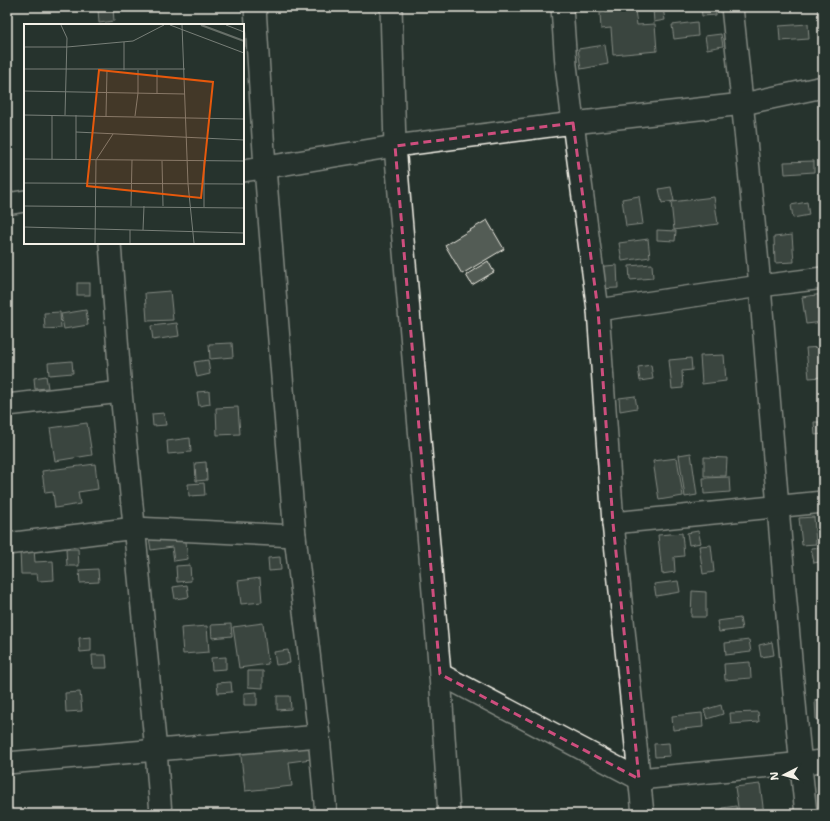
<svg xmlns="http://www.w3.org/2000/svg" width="830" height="821" viewBox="0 0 830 821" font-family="'Shantell Sans',sans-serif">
	<rect width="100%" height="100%" fill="#26332d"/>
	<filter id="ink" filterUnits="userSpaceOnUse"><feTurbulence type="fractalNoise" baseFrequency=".025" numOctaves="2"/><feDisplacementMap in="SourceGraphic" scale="8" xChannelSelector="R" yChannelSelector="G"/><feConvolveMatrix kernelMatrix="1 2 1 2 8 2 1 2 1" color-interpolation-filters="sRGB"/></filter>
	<g filter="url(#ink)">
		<g fill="#525c55" stroke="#f4f1e8">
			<polygon points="701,7 716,7 716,15 702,16"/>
			<polygon points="817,7 823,7 823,31 820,32"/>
			<polygon points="113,8 114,21 99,23 98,9"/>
			<polygon points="663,8 665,20 654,22 653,9"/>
			<polygon points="635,10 637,25 655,24 657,51 613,55 611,28 601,29 600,13"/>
			<polygon points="697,22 698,36 674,39 672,25"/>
			<polygon points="808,24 809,39 780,41 779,26"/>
			<polygon points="721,34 723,46 707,49 705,36"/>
			<polygon points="605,45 608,64 581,69 578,49"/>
			<polygon points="814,161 814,172 785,174 784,162"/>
			<polygon points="671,187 674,201 662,203 659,189"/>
			<polygon points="639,196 643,224 626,226 622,199"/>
			<polygon points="714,197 718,224 674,230 671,202"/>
			<polygon points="807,202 809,215 793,218 791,205"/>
			<polygon points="487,220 504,249 462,274 445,245"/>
			<polygon points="657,230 676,231 675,241 657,240"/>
			<polygon points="792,235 794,262 775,263 774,237"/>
			<polygon points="648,239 650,257 622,261 619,243"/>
			<polygon points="488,261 494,272 472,285 466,275"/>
			<polygon points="652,264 653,278 630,280 629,266"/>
			<polygon points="617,265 618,288 597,289 595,267"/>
			<rect x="77" y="283" width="13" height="12"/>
			<polygon points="170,291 173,320 147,321 145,293"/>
			<polygon points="823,294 823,322 806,324 802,297"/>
			<polygon points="86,310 88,325 64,329 61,314"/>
			<polygon points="60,312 61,328 45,329 44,313"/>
			<polygon points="177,323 179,336 153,340 151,326"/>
			<polygon points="232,343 233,357 210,359 209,344"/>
			<polygon points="823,347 823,377 809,378 806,348"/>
			<polygon points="724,355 726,381 702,384 700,356"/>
			<polygon points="691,358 692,370 682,371 683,388 672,389 669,360"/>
			<polygon points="208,360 210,374 197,377 194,362"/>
			<polygon points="72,361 73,373 49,375 48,363"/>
			<polygon points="651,365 653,379 640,381 638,367"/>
			<polygon points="46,376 48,388 35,389 34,378"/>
			<polygon points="209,391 210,404 199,406 197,392"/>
			<polygon points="635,396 637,408 620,411 619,398"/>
			<polygon points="238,407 240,434 217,435 216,408"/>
			<polygon points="164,413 166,425 153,426 152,414"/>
			<polygon points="814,422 823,422 823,434 815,435"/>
			<polygon points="87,423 92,455 55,461 50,428"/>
			<polygon points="190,438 191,452 168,454 167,441"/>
			<polygon points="691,453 697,495 685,497 679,455"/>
			<polygon points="704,457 727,458 726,476 704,476"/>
			<polygon points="677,458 683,496 659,500 653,461"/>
			<polygon points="206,462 207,480 196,481 195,463"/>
			<polygon points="95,464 98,489 78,492 80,504 55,508 53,492 45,493 42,471"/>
			<polygon points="729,477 730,492 704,494 703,478"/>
			<polygon points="204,483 205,495 189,496 188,484"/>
			<polygon points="814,517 816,544 802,545 799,518"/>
			<polygon points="698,531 701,543 689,545 687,533"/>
			<polygon points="185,533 188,559 174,561 172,547 151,550 149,538"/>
			<polygon points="682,533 684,556 674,557 675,572 662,574 658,535"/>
			<polygon points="711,545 714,572 703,574 699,546"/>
			<polygon points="823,547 823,561 814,563 811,548"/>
			<polygon points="34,549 35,562 53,561 54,580 38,581 37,574 21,574 20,550"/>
			<polygon points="66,549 78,549 79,566 67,566"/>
			<polygon points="280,557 281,570 269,571 268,558"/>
			<polygon points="190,565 191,581 177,582 176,566"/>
			<polygon points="98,569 99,582 80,583 79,570"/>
			<polygon points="260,578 262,602 241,604 238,581"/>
			<polygon points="678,581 680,592 656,596 654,584"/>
			<polygon points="187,585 189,597 175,599 173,587"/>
			<polygon points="692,591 706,592 706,617 691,617"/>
			<polygon points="740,618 742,629 719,632 717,621"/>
			<polygon points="263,623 268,664 239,668 233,627"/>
			<polygon points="231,624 232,636 212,638 211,625"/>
			<polygon points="207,626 209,652 183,654 181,628"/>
			<polygon points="91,637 91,651 80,652 79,638"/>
			<polygon points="749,640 751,652 726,655 725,643"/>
			<polygon points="772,642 774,655 761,657 759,645"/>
			<polygon points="288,650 290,663 276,665 274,652"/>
			<polygon points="92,655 106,655 107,668 93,668"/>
			<polygon points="226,657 226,669 212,670 211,658"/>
			<polygon points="750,662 751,678 725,680 724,664"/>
			<polygon points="248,671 263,671 263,688 248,687"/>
			<polygon points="231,682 232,692 218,693 217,683"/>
			<polygon points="80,692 82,711 66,712 65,693"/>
			<polygon points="257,692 257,705 244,705 244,693"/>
			<polygon points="277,696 290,696 291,709 277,710"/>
			<polygon points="823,699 823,720 816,720 815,700"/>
			<polygon points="721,705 723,714 707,719 704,710"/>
			<polygon points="758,712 759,722 731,724 730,713"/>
			<polygon points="702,713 703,727 673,730 672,716"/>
			<polygon points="309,740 311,759 289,762 292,786 245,791 240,748"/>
			<polygon points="669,743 670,756 655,757 654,744"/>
			<polygon points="760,784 764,814 739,814 735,787"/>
			<polygon points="736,806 737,814 723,814 722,808"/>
		</g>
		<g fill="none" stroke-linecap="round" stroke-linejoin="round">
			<g stroke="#f4f1e8" stroke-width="24">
				<g id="minor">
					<polyline points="255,7 265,168 295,536 319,736 326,814"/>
					<polyline points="391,7 395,146 440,674 449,814"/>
					<polyline points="562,7 566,65 573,123 598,310 613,523 643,814"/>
					<path d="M732,7C742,100 752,193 760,287C775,462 787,639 806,814"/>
					<polyline points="243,171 395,146 573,123 743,104 823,87"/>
					<polyline points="7,204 25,201"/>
					<polyline points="110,243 121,392 156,751 161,814"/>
					<polyline points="598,310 760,286 823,278"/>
					<polyline points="7,405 121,392"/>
					<polyline points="613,523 823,502"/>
					<polyline points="7,544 135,528 295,536"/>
					<polyline points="440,674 639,779 823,761"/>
					<polyline points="7,763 319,736"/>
				</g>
			</g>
			<use href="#minor" stroke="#26332d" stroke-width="21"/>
		</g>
	</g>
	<path d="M0 0H830V821H0ZM573,123L598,310L613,523L639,779L440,674L395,146Z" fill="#26332d" fill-opacity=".55" fill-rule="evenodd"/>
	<path fill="none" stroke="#ce4e7e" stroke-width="3" stroke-dasharray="8 5" stroke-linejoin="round" d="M573,123L598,310L613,523L639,779L440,674L395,146Z"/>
	<g transform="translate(24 24)">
		<rect width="220" height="220" fill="#26332d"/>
		<path fill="none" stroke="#676f68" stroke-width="2" d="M177,1L220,17"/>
		<path fill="none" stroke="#787f78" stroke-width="1" d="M37,1L43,14L41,91M146,1L220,29M158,1L164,160L170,219M202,1L220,8M0,23H43L109,17L140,1M0,45H161M100,46V18M133,46V69M0,67L161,70M0,91L220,95M28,91V135M52,91V136M82,92L83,46M111,92L114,69V46M52,108L220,116M0,135L220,137M180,136V183M138,137L139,182M0,159L220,160M0,182L220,184M107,182L108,136M0,203L220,209M106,206V219M119,206L120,182M71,219L72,136L89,110"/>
		<path fill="#e8590c" fill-opacity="0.15" stroke="#e8590c" stroke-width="2" d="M75,46L189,58L177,174L63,162Z"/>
		<rect width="220" height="220" fill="none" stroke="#f4f1e8" stroke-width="2"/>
	</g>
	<rect width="830" height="821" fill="none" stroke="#26332d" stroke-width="24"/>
	<rect x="12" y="12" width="806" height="797" fill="none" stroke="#f4f1e8" stroke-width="1.5" filter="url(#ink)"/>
	<g transform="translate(784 775) rotate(264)" stroke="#26332d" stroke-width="3" paint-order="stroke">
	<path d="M0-3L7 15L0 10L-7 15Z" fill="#f4f1e8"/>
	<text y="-6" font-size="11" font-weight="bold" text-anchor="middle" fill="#f4f1e8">N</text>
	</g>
</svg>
